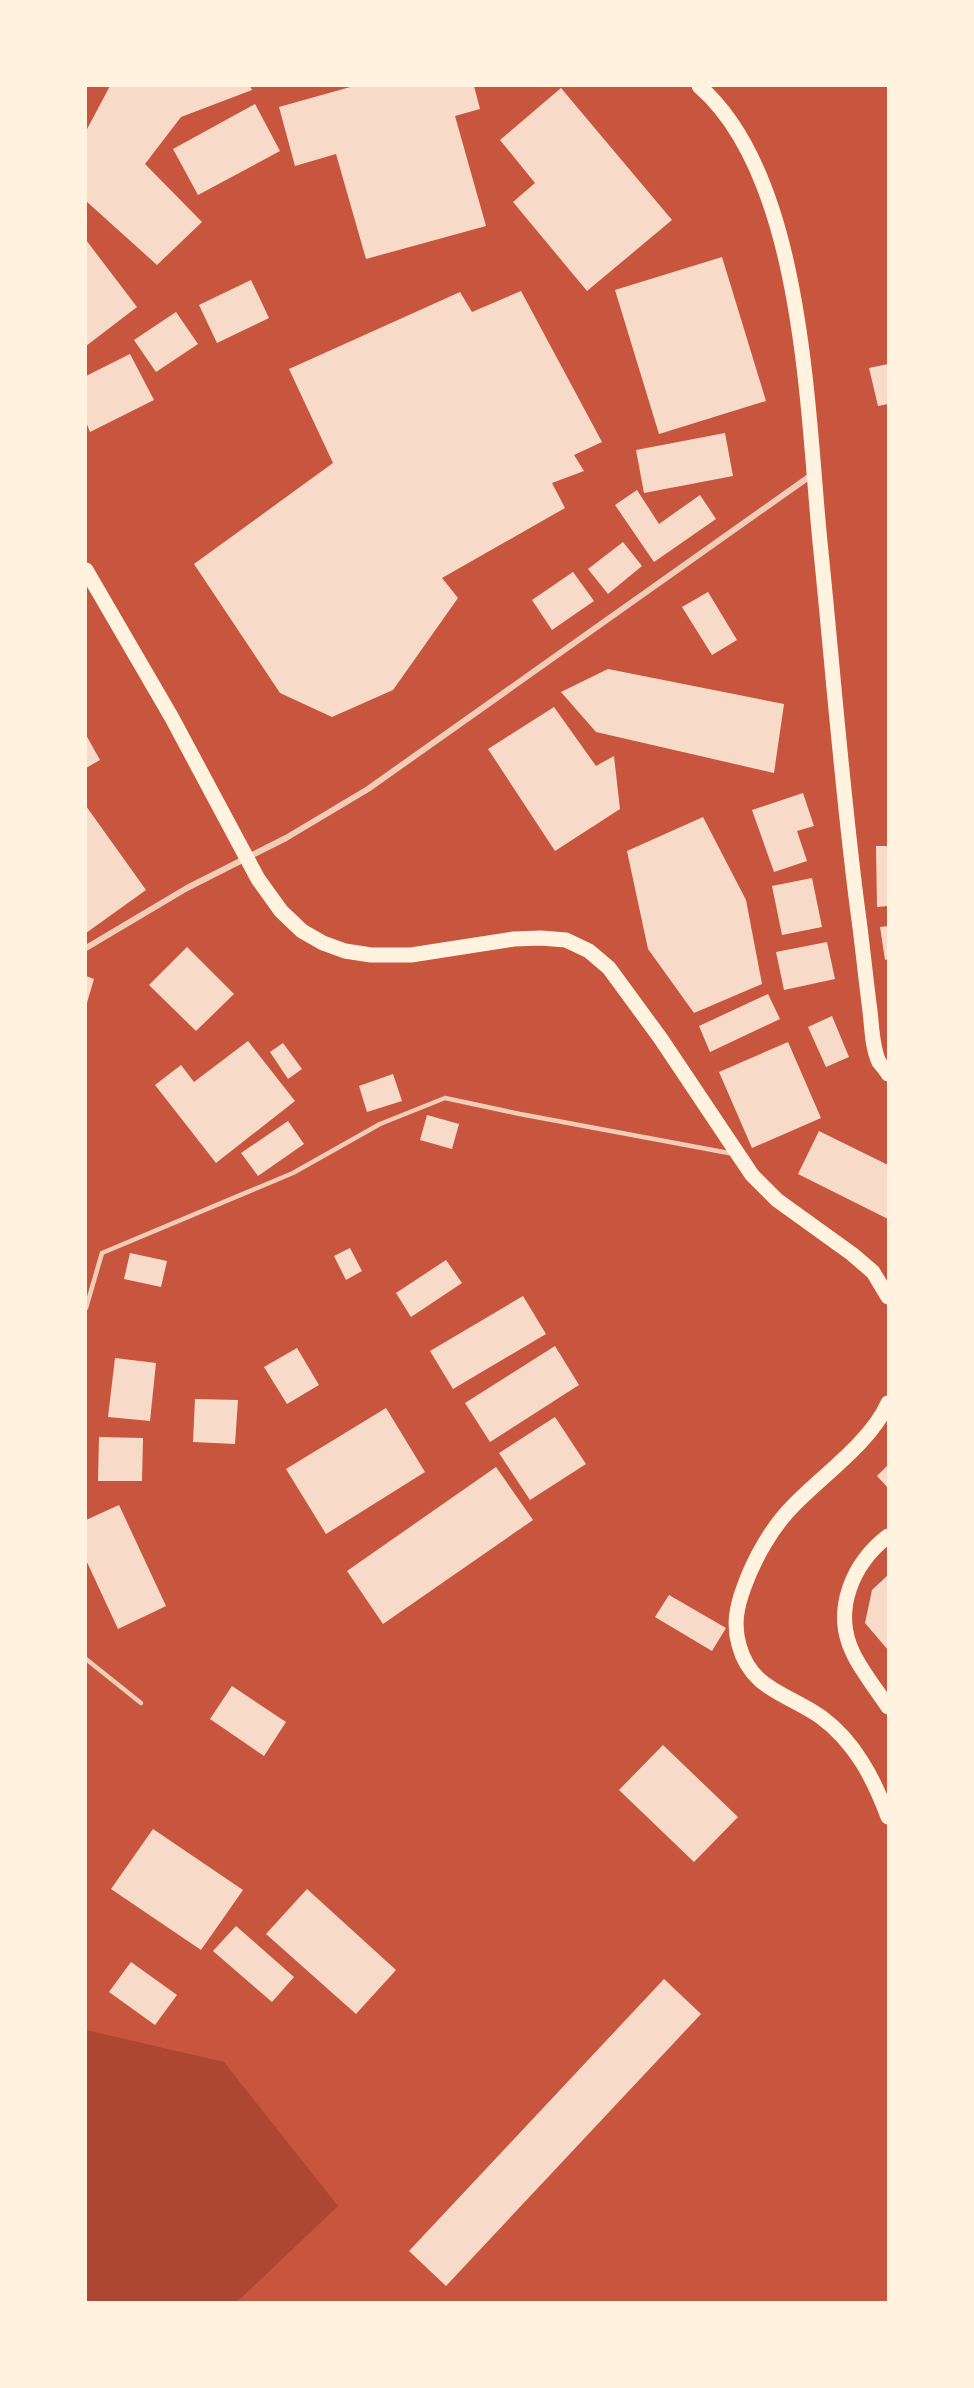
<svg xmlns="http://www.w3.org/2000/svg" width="974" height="2388" viewBox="0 0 974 2388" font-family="'PT Sans',sans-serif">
	<rect width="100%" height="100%" fill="#c8553d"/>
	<polygon fill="#ae4732" points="86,2030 224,2062 338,2206 237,2302 86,2302"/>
	<g fill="#f7dbc8">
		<polygon points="110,86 250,86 252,90 181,117 145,164 202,222 157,265 86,201 86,131"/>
		<polygon points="354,86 474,86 480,109 455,116 486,226 366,259 336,154 295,166 279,107"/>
		<polygon points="561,88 672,220 587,291 513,202 535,183 500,140"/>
		<polygon points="255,104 280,151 198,195 173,149"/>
		<polygon points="86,240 137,307 86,346"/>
		<polygon points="722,257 766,401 659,434 615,290"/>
		<polygon points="251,280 269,318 217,343 199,305"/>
		<polygon points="521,291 602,442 574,455 584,471 552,483 565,508 442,578 458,598 393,690 332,717 280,693 194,564 333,463 289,369 460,292 472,312"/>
		<polygon points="176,312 198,344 156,372 134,340"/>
		<polygon points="130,354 154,400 90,432 86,422 86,376"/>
		<polygon points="888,364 888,404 878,406 869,368"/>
		<polygon points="725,433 733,476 644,493 636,450"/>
		<polygon points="637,490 659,524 700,495 716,519 654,562 615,505"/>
		<polygon points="623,542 642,566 608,594 588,569"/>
		<polygon points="573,572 594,601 552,630 532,600"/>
		<polygon points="708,592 737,640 712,655 682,607"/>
		<polygon points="608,669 784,704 774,773 596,732 561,692"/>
		<polygon points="554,707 596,766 614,756 620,809 555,851 488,749"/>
		<polygon points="86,735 100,760 86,768"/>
		<polygon points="803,793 814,826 797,831 807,861 774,872 752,810"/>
		<polygon points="86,806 146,890 86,933"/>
		<polygon points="703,817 746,900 762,984 694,1013 648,949 627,851"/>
		<polygon points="876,846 888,846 888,906 877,907"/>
		<polygon points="812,878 822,927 782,935 772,886"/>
		<polygon points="888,926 888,959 885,960 880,927"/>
		<polygon points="827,942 835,979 784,990 776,952"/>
		<polygon points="187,947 234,994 196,1031 149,985"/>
		<polygon points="86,976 94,979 86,1006"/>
		<polygon points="768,994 780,1019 710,1052 699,1026"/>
		<polygon points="832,1016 849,1057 826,1067 808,1027"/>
		<polygon points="248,1041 295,1101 216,1163 155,1085 181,1065 194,1082"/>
		<polygon points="788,1042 821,1118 752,1148 719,1072"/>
		<polygon points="283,1043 302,1069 288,1079 270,1052"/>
		<polygon points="393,1074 402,1101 367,1112 359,1086"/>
		<polygon points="427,1115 459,1124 452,1149 420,1140"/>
		<polygon points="288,1121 304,1144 258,1176 241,1153"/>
		<polygon points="819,1131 888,1165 888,1219 798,1174"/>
		<polygon points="350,1248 362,1271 346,1280 334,1256"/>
		<polygon points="130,1253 167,1261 161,1287 124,1279"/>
		<polygon points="446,1260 462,1283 411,1317 396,1293"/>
		<polygon points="523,1296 546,1334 453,1389 430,1351"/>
		<polygon points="555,1346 579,1385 490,1442 465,1403"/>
		<polygon points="297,1348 319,1385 287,1404 264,1367"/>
		<polygon points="115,1358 156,1363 150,1421 108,1417"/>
		<polygon points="195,1399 238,1400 235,1444 193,1442"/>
		<polygon points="386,1408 425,1472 326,1534 286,1469"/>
		<polygon points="555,1417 586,1464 530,1500 499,1453"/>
		<polygon points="99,1437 143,1438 142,1481 98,1481"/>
		<polygon points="888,1465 888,1488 877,1476"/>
		<polygon points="496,1467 533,1520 383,1624 347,1571"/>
		<polygon points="119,1505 166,1606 118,1629 86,1560 86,1520"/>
		<polygon points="888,1575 888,1650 865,1623 872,1590"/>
		<polygon points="669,1595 726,1628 712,1651 655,1617"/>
		<polygon points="232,1686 286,1722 264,1756 210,1719"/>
		<polygon points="663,1745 738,1817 694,1862 619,1790"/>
		<polygon points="153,1829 243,1890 201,1950 111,1889"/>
		<polygon points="307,1889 396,1970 356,2014 266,1934"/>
		<polygon points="236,1926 294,1977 272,2002 213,1951"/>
		<polygon points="131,1962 177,1995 155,2025 109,1992"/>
		<polygon points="664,1979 701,2014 446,2286 409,2251"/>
	</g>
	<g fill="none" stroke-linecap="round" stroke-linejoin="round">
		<g stroke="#f1ccb7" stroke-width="4.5">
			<polyline points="86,1308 102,1253 293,1173 380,1124 445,1098 520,1114 734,1154"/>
			<polyline points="86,1659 141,1703"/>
		</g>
		<polyline stroke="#f1ccb7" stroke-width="6" points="86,948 187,888 286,838 368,789 813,474"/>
		<g stroke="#fff3e0" stroke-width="15">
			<path d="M699,86C804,177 807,412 820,542C833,668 842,794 859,920C863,950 866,981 870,1011C872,1028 872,1047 879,1062C882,1066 886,1070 888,1074"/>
			<polyline points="86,570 172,718 258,879 281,911 302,931 323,943 345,951 371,955 411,955 514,939 541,938 566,940 589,951 609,968 661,1039 752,1175 777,1200 852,1254 873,1272 888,1297"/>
			<path d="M888,1403C871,1442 823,1475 793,1506C772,1527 754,1559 744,1587C737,1606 733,1624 739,1645C751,1690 787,1693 821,1717C855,1742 874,1779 888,1817"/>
			<path d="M888,1536C853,1563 832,1610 853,1653C862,1672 877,1690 888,1707"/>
		</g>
	</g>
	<rect width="974" height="2388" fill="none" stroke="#fff3e0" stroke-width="174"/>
</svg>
